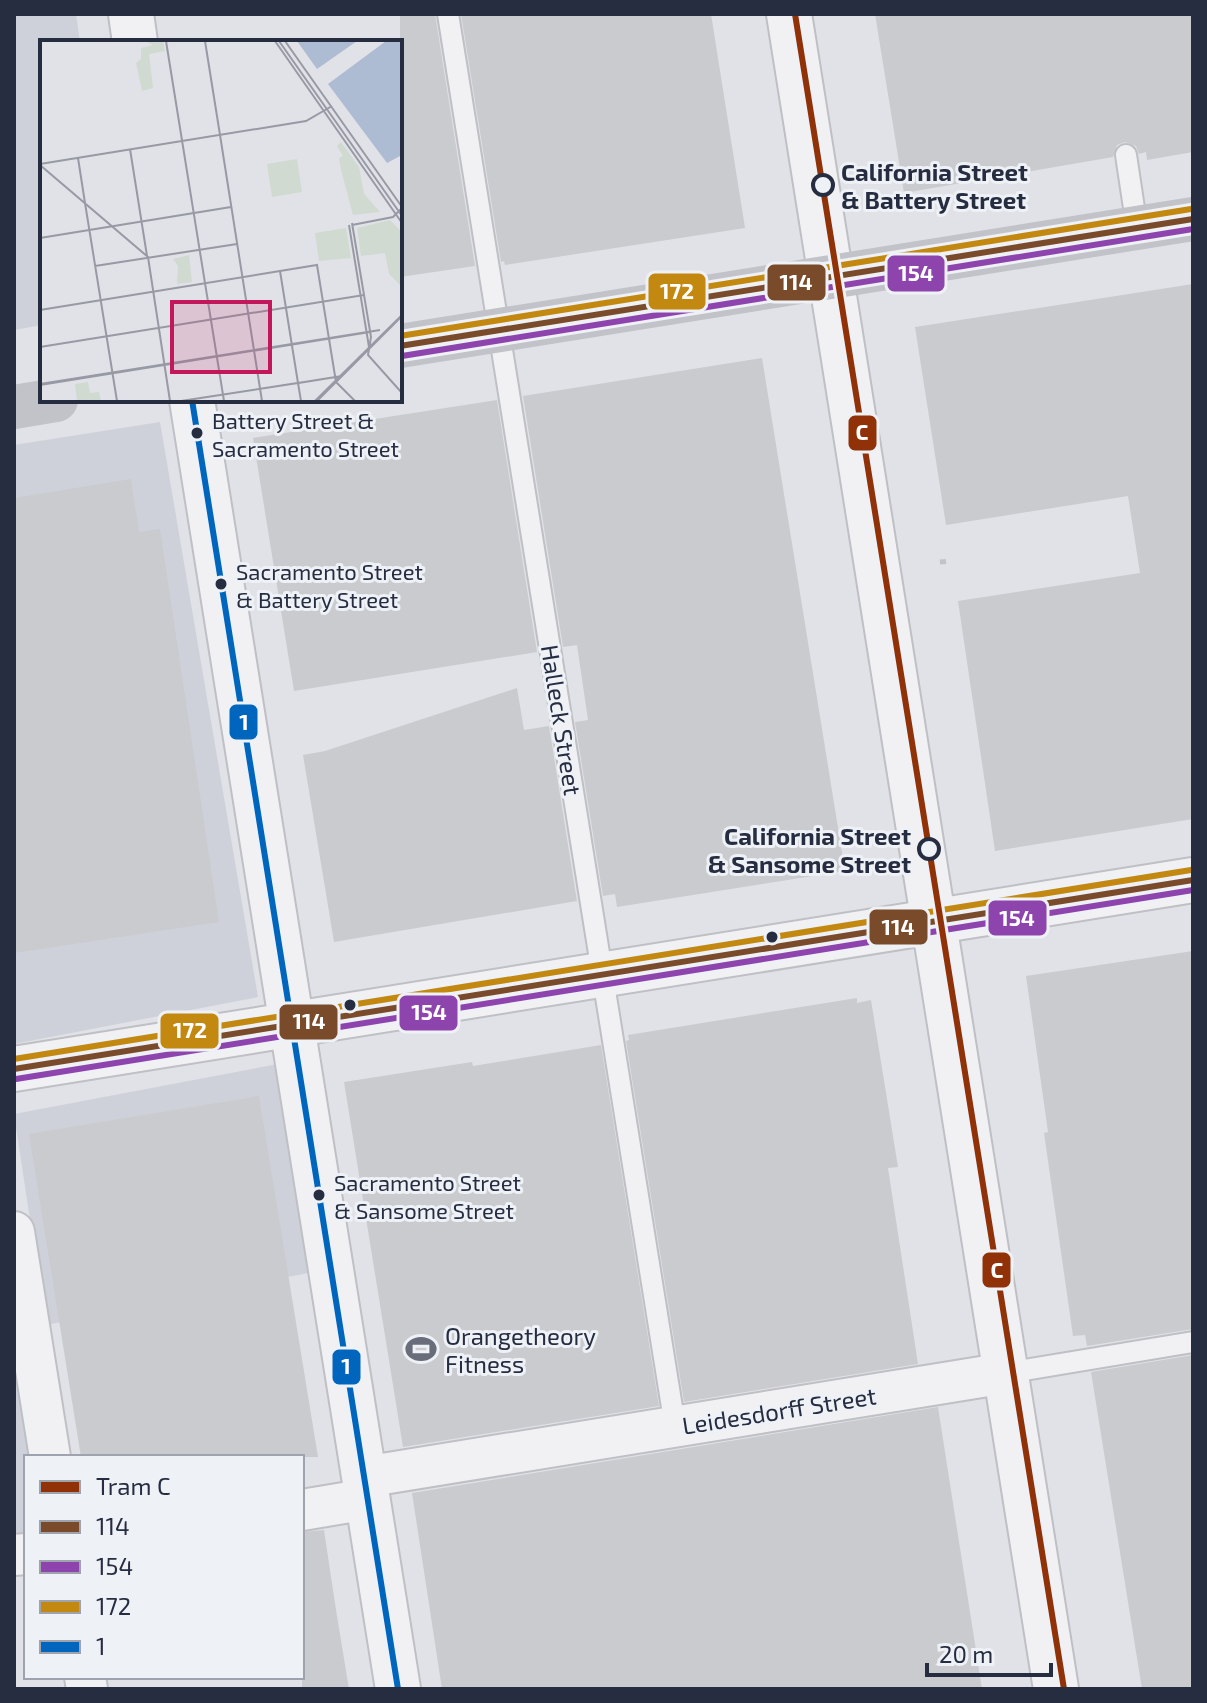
<svg xmlns="http://www.w3.org/2000/svg" width="1207" height="1703" viewBox="0 0 1207 1703" font-family="'Exo 2',sans-serif">
	<rect width="100%" height="100%" fill="#e1e2e7"/>
	<g fill="#cfd1da">
		<polygon points="14,14 76,14 80,42 42,42 42,325 14,330"/>
		<polygon points="160,422 258,997 14,1044 14,445"/>
		<polygon points="278,1064 313,1272 46,1325 14,1114"/>
		<polygon points="14,1360 29,1457 26,1457 26,1533 14,1535"/>
	</g>
	<g fill="#c9cbcf">
		<polygon points="400,14 435,14 475,266 400,277"/>
		<polygon points="461,14 711,14 745,228 505,265 504,261 501,262"/>
		<polygon points="875,14 1193,14 1193,152 1147,160 1146,152 1139,154 1136,146 1125,142 1117,145 1113,157 904,193"/>
		<polygon points="1193,284 1193,819 995,851 958,601 1140,573 1128,496 946,525 915,327"/>
		<polygon points="762,358 845,871 617,907 615,894 603,896 575,722 588,720 577,645 563,647 523,396"/>
		<polygon points="497,400 537,652 294,691 253,438"/>
		<polygon points="131,479 139,532 160,529 219,922 14,953 14,498"/>
		<polygon points="517,688 524,730 549,726 577,901 334,942 303,755 325,751"/>
		<polygon points="1193,951 1193,1329 1087,1346 1085,1335 1073,1336 1044,1133 1048,1132 1026,976"/>
		<polygon points="857,998 857,1003 871,1000 898,1167 888,1168 918,1364 684,1402 626,1041 629,1040 628,1035"/>
		<polygon points="601,1045 659,1406 403,1447 344,1082 472,1062 473,1066"/>
		<polygon points="259,1096 318,1457 81,1457 29,1134"/>
		<polygon points="1193,1355 1193,1689 1142,1689 1091,1372"/>
		<polygon points="938,1407 982,1689 442,1689 412,1493"/>
		<polygon points="324,1530 336,1610 349,1689 302,1689 302,1532"/>
	</g>
	<g fill="none" stroke-linecap="round" stroke-linejoin="round">
		<g stroke="#bfc0c5" stroke-width="24">
			<g id="service">
				<polyline points="448,14 675,1426"/>
				<polyline points="1126,155 1137,228"/>
				<polyline points="1006,1373 1193,1342"/>
			</g>
		</g>
		<g stroke="#bfc0c5" stroke-width="44">
			<g id="minor">
				<polyline points="14,1232 50,1457"/>
				<polyline points="364,1477 1006,1373"/>
				<polyline points="302,1510 368,1499"/>
				<polyline points="14,1555 26,1554"/>
				<polyline points="85,1677 87,1689"/>
			</g>
		</g>
		<g stroke="#bfc0c5" stroke-width="48">
			<g id="tertiary">
				<polyline points="131,14 135,42"/>
				<polyline points="789,14 1056,1689"/>
				<polyline points="192,400 398,1689"/>
				<polyline points="14,1069 1193,880"/>
			</g>
		</g>
		<polyline stroke="#c2c3c8" stroke-width="5" stroke-dasharray="6 6" stroke-linecap="butt" points="940,562 951,561"/>
		<use href="#service" stroke="#f1f1f3" stroke-width="20"/>
		<use href="#minor" stroke="#f1f1f3" stroke-width="40"/>
		<use href="#tertiary" stroke="#f1f1f3" stroke-width="44"/>
		<g stroke="#c2c3c9" stroke-width="44">
			<polyline points="400,346 1193,219"/>
			<polyline points="14,407 56,400"/>
		</g>
		<g stroke="#eef1f6" stroke-width="12">
			<g id="bus-1">
				<polyline points="400,346 1193,219"/>
				<polyline points="14,1069 1193,880"/>
			</g>
		</g>
		<g stroke="#eef1f6" stroke-width="12">
			<g id="bus-2">
				<polyline points="402,356 1193,229"/>
				<polyline points="16,1079 1193,890"/>
			</g>
		</g>
		<g stroke="#eef1f6" stroke-width="12">
			<g id="bus-3">
				<polyline points="400,336 1191,209"/>
				<polyline points="14,1059 1191,870"/>
			</g>
		</g>
		<g stroke="#eef1f6" stroke-width="12">
			<polyline id="bus-4" points="192,400 398,1689"/>
		</g>
		<use href="#bus-1" stroke="#7a4b2a" stroke-width="6"/>
		<use href="#bus-2" stroke="#8e44ad" stroke-width="6"/>
		<use href="#bus-3" stroke="#c38810" stroke-width="6"/>
		<use href="#bus-4" stroke="#0065bd" stroke-width="6"/>
		<g stroke="#eef1f6" stroke-width="12">
			<polyline id="tram-1" points="795,14 1064,1689"/>
		</g>
		<use href="#tram-1" stroke="#913108" stroke-width="6"/>
	</g>
	<defs>
		<g id="stadium-bare" transform="scale(2.4)"><path d="M0-5a6.5 5 0 1 0 0 10a6.5 5 0 1 0 0-10ZM-3.5-1.8h7v3.6h-7Z" fill="#686c7b" stroke="#eef1f6" stroke-width="2.5" paint-order="stroke"/></g>
	</defs>
	<g fill-rule="evenodd">
		<use href="#stadium-bare" x="421" y="1349"/>
	</g>
	<g fill="#eef1f6" stroke="#272d41" stroke-width="4">
		<circle cx="823" cy="185" r="10"/>
		<circle cx="929" cy="849" r="10"/>
	</g>
	<g fill="#272d41" stroke="#eef1f6" stroke-width="3">
		<circle cx="197" cy="433" r="7"/>
		<circle cx="221" cy="584" r="7"/>
		<circle cx="772" cy="937" r="7"/>
		<circle cx="350" cy="1005" r="7"/>
		<circle cx="319" cy="1195" r="7"/>
	</g>
	<g text-anchor="middle" dominant-baseline="central" stroke-width="6" stroke-linejoin="round" paint-order="stroke">
		<g font-size="22" fill="#272d41" stroke="#eef1f6" text-anchor="start">
			<text x="212" y="420">Battery Street &amp;<tspan x="212" dy="28">Sacramento Street</tspan></text>
			<text x="236" y="571">Sacramento Street<tspan x="236" dy="28">&amp; Battery Street</tspan></text>
			<text x="334" y="1182">Sacramento Street<tspan x="334" dy="28">&amp; Sansome Street</tspan></text>
		</g>
		<g font-size="24" font-weight="bold" fill="#272d41" stroke="#eef1f6" text-anchor="start">
			<text x="841" y="171">California Street<tspan x="841" dy="28">&amp; Battery Street</tspan></text>
			<text x="911" y="835" text-anchor="end">California Street<tspan x="911" dy="28">&amp; Sansome Street</tspan></text>
		</g>
		<g font-size="24" fill="#272d41" stroke="#eef1f6">
			<text transform="translate(562 720) rotate(81)">Halleck Street</text>
			<text transform="translate(779 1410) rotate(-9)">Leidesdorff Street</text>
		</g>
		<g font-size="24" fill="#272d41" stroke="#eef1f6" text-anchor="start">
			<text x="445" y="1335">Orangetheory<tspan x="445" dy="28">Fitness</tspan></text>
		</g>
	</g>
	<g transform="translate(40 40)">
		<rect width="362" height="362" fill="#e1e2e7"/>
		<path d="M105,1H123L125,11L109,14L113,48L102,51L96,23L101,19V8L113,5ZM301,102L319,127L324,154L340,172L313,175L301,130L299,118L303,116L297,106ZM257,119L262,152L232,157L227,124ZM350,180L362,192V247L349,234L345,213L321,216L317,188ZM306,188L311,218L279,221L275,193ZM149,215L152,242L137,244L138,226L133,219ZM48,342L50,353L59,352L61,361H37L35,344Z" fill="#d0dad1"/>
		<path d="M257,1H317L277,29ZM346,1H362V115L347,123L288,44Z" fill="#adbcd3"/>
		<path fill="none" stroke="#979aa5" stroke-width="2" d="M126,1L184,361M165,1L180,95M235,1L362,183M239,1L362,176M245,1L362,167M180,95L222,361M90,109L107,216M38,118L45,163M0,124L266,81L292,66M0,125L108,217L130,361M45,163L77,361M312,183L331,297L328,315L362,353M309,185L329,307M312,185L353,177L362,168M0,198L191,167M55,226L197,204M240,231L258,343L302,336M0,270L277,225L296,342M0,307L324,255M296,342L315,361M0,344L340,290M0,345L330,292M141,361L258,343L261,361M275,361L362,275M277,361L362,276"/>
		<path fill="#c2185b" fill-opacity="0.15" stroke="#c2185b" stroke-width="4" d="M132,262H230V332H132Z"/>
		<rect width="362" height="362" fill="none" stroke="#272d41" stroke-width="4"/>
	</g>
	<g stroke="#eef1f6" stroke-width="3">
		<rect x="886" y="254" width="60" height="39" rx="8" fill="#8e44ad"/>
		<rect x="766" y="263" width="61" height="39" rx="8" fill="#7a4b2a"/>
		<rect x="647" y="272" width="60" height="39" rx="8" fill="#c38810"/>
		<rect x="847" y="414" width="31" height="38" rx="8" fill="#913108"/>
		<rect x="228" y="703" width="31" height="38" rx="8" fill="#0065bd"/>
		<rect x="987" y="899" width="61" height="38" rx="8" fill="#8e44ad"/>
		<rect x="868" y="908" width="61" height="38" rx="8" fill="#7a4b2a"/>
		<rect x="398" y="994" width="61" height="38" rx="8" fill="#8e44ad"/>
		<rect x="278" y="1003" width="61" height="38" rx="8" fill="#7a4b2a"/>
		<rect x="159" y="1012" width="61" height="38" rx="8" fill="#c38810"/>
		<rect x="981" y="1251" width="31" height="38" rx="8" fill="#913108"/>
		<rect x="331" y="1348" width="31" height="38" rx="8" fill="#0065bd"/>
	</g>
	<g font-size="22" text-anchor="middle" font-weight="bold" fill="#fff">
		<text x="916" y="281">154</text>
		<text x="796" y="290">114</text>
		<text x="677" y="299">172</text>
		<text x="862" y="440">C</text>
		<text x="244" y="730">1</text>
		<text x="1017" y="926">154</text>
		<text x="898" y="935">114</text>
		<text x="429" y="1020">154</text>
		<text x="309" y="1029">114</text>
		<text x="190" y="1038">172</text>
		<text x="997" y="1278">C</text>
		<text x="346" y="1374">1</text>
	</g>
	<rect width="1207" height="1703" fill="none" stroke="#272d41" stroke-width="32"/>
	<rect x="24" y="1455" width="280" height="224" fill="#eef1f6" stroke="#9ea3ae" stroke-width="2"/>
	<rect x="40" y="1481" width="40" height="12" fill="#913108" stroke="#9ea3ae" stroke-width="2"/>
	<text x="96" y="1495" font-size="24" fill="#272d41">Tram C</text>
	<rect x="40" y="1521" width="40" height="12" fill="#7a4b2a" stroke="#9ea3ae" stroke-width="2"/>
	<text x="96" y="1535" font-size="24" fill="#272d41">114</text>
	<rect x="40" y="1561" width="40" height="12" fill="#8e44ad" stroke="#9ea3ae" stroke-width="2"/>
	<text x="96" y="1575" font-size="24" fill="#272d41">154</text>
	<rect x="40" y="1601" width="40" height="12" fill="#c38810" stroke="#9ea3ae" stroke-width="2"/>
	<text x="96" y="1615" font-size="24" fill="#272d41">172</text>
	<rect x="40" y="1641" width="40" height="12" fill="#0065bd" stroke="#9ea3ae" stroke-width="2"/>
	<text x="96" y="1655" font-size="24" fill="#272d41">1</text>
	<path d="M927 1663v12h124v-12" fill="none" stroke="#272d41" stroke-width="4"/>
	<text x="939" y="1663" font-size="24" fill="#272d41" stroke="#eef1f6" stroke-width="6" paint-order="stroke">20 m</text>
</svg>
